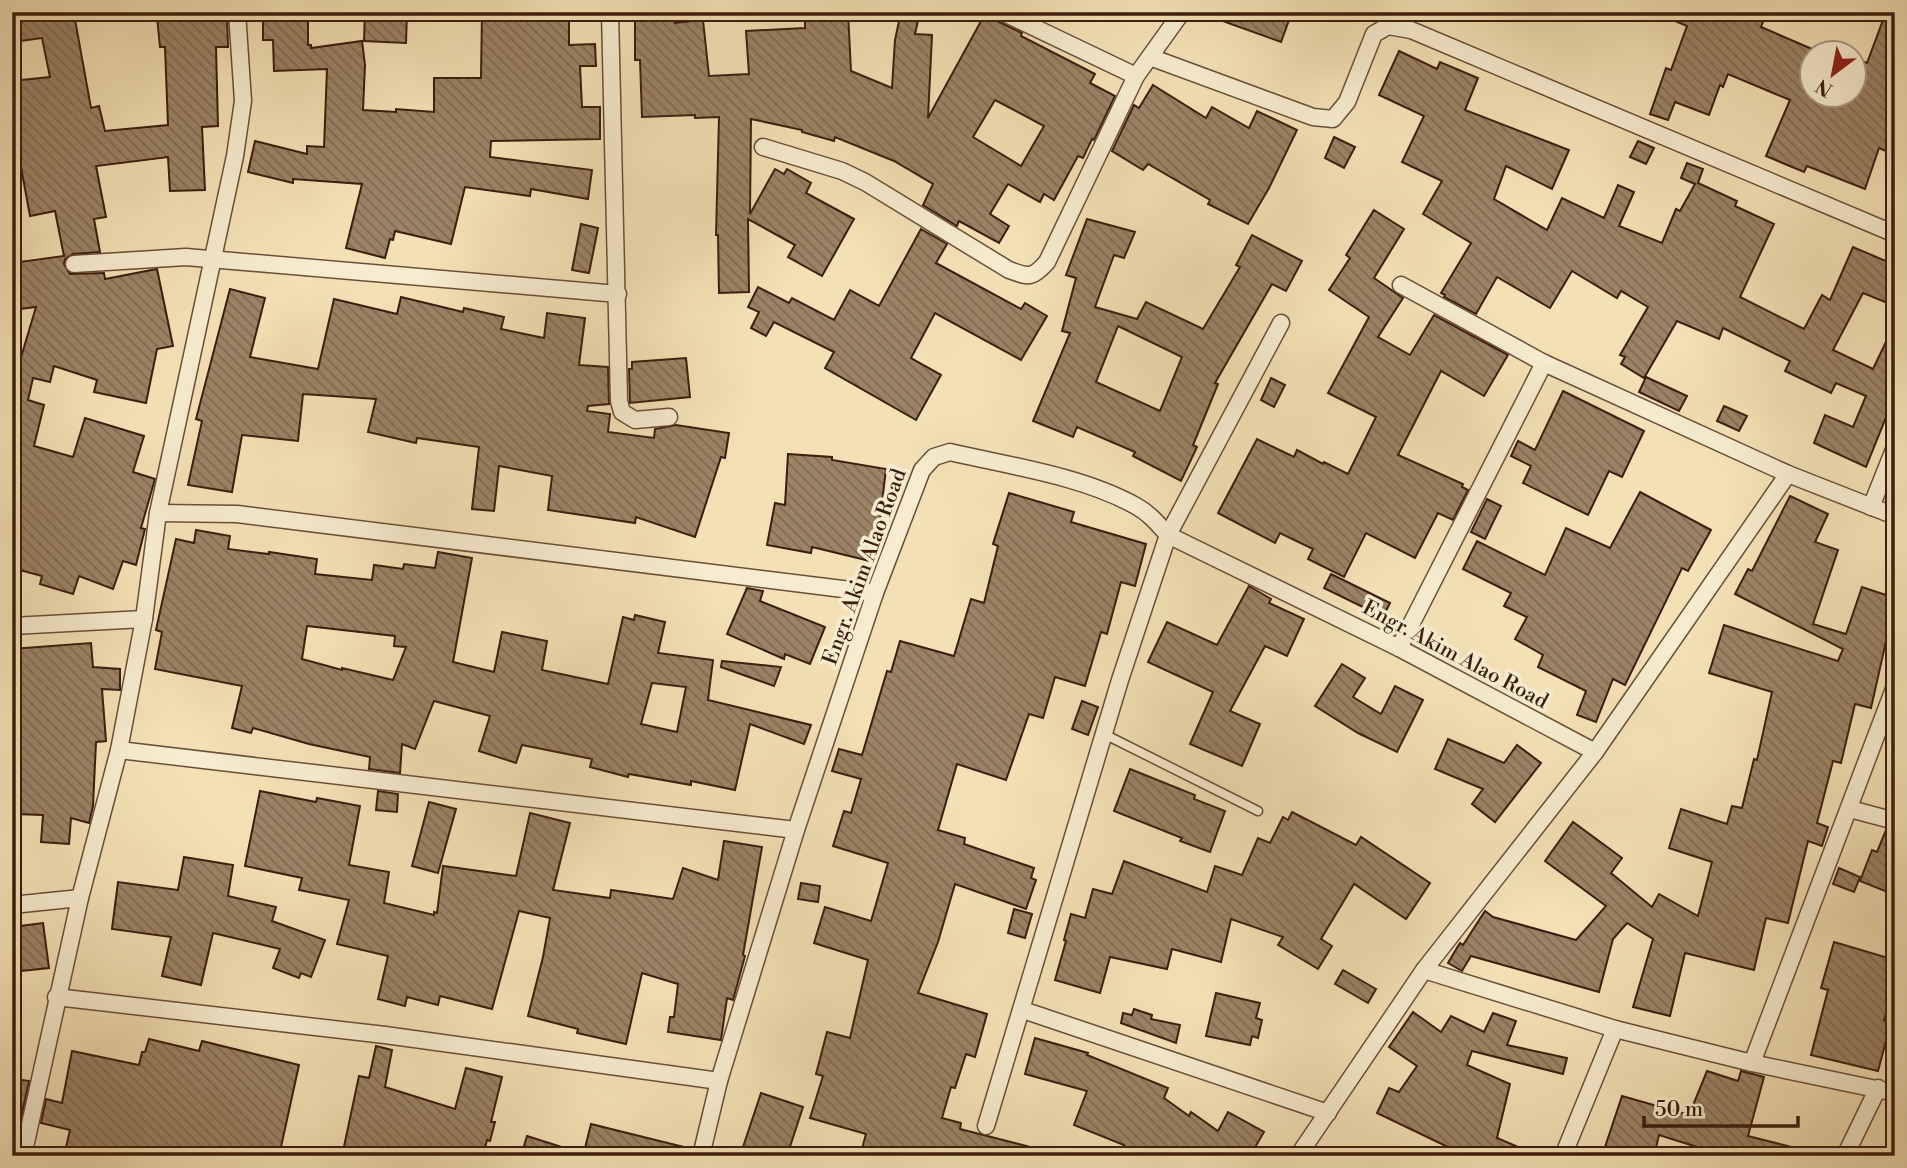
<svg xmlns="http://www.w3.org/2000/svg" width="1907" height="1168" viewBox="0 0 1907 1168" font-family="'Libre Bodoni',serif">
	<defs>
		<pattern id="building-back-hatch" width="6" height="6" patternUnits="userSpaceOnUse" patternTransform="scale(1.75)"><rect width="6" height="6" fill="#9b8365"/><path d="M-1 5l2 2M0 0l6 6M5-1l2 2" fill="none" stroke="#806b52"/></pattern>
	</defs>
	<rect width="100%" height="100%" fill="#f3e1b5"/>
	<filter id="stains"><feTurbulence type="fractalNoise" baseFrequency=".00286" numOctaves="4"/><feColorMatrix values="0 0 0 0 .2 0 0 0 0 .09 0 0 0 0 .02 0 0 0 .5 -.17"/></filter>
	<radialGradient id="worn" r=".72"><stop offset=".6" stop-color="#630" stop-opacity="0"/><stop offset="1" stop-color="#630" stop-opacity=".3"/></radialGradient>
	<g fill="url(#building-back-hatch)" stroke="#3c1d0e" stroke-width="2" fill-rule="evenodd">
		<polygon points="201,12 227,12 228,47 216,47 218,126 202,127 205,190 170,191 168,157 96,166 106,217 94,219 100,252 73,254 65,259 64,264 70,274 104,273 105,279 157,269 173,346 157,349 146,403 94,392 97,380 54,366 50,382 33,378 28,400 44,405 34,446 73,457 85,418 144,436 133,472 155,479 141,528 145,529 136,565 123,561 113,589 79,576 73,594 40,584 42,576 12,568 18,542 12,540 12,534 20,507 12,506 12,373 16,374 36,307 12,310 12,263 64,256 55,211 30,216 18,151 12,152 12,81 50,77 42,38 12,42 12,18 74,14 91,108 99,106 105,131 168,125 165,47 160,47 157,17"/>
		<polygon points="263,12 308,12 308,45 311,45 311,48 362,41 365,65 363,110 396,112 396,109 434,112 434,78 481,78 482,12 569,12 569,45 595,44 596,66 580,66 582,107 600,107 600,139 491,141 490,157 592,170 588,199 531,189 530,196 465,187 451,244 395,231 393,240 390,239 385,258 346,248 362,184 293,179 293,183 248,172 255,141 307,154 307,146 324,147 327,69 274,71 273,40 263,40"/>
		<polygon points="365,12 407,12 406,43 364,41"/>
		<path d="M635,12H675V23L703,20L709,76L749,74L746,31L805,28V13L848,12L851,71L892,88L895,40L901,12H920L915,34L932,35L928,118L986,12H991L997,21L1022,33L1021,36L1095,74L1090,83L1115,96L1094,140L1092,139L1083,158L1078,156L1054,200L1044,194L1040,202L1008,184L990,214L1009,226L999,243L959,221L957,226L923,205L933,184L894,161L835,137L834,141L802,132V130L751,119L750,214L775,169L784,174L787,169L811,183L806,193L854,219L822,276L788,257L795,245L748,219L749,292L719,293L718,235H716L719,117L695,118V115L642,117L640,60H635ZM995,100L1044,126L1021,166L973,137Z"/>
		<polygon points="1204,12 1292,12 1281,42 1203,14"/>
		<polygon points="1654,12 1710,12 1728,19 1731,12 1767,12 1761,27 1812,49 1812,94 1854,94 1854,58 1867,63 1886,12 1895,12 1895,155 1879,148 1865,189 1807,166 1804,172 1766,156 1790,100 1728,74 1723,87 1720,85 1709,115 1675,102 1668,120 1650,114 1666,68 1671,70 1687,26"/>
		<polygon points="1399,51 1437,69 1440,62 1478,78 1465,110 1569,150 1552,189 1506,166 1494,199 1547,230 1562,198 1604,218 1618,185 1634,192 1619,226 1662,243 1676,209 1680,211 1695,184 1681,178 1687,163 1703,169 1698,183 1737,201 1735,206 1774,224 1740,297 1804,329 1822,295 1830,300 1853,247 1895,265 1895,306 1863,293 1833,350 1873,369 1895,323 1895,407 1891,405 1866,467 1814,443 1825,415 1853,427 1866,396 1836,383 1831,393 1785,371 1790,361 1723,328 1719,339 1677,321 1644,378 1621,364 1625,357 1620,355 1648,307 1621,291 1617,298 1572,271 1550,308 1497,277 1476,314 1444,297 1445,295 1441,293 1471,243 1423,214 1442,181 1402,162 1424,116 1379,95"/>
		<polygon points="1153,85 1206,118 1212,107 1249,128 1257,111 1297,130 1269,188 1248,224 1208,204 1210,200 1148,164 1143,170 1112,151 1134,105 1139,108"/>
		<polygon points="1334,137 1355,147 1344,168 1325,158"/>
		<polygon points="1638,141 1654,148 1646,164 1630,157"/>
		<polygon points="1374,210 1404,229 1374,278 1403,298 1378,337 1410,355 1434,315 1508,355 1484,396 1441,371 1398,455 1463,484 1462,487 1468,490 1453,520 1438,513 1415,558 1366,533 1344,577 1308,559 1313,549 1280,533 1275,543 1218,513 1257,439 1294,457 1297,450 1323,464 1324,462 1348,474 1376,417 1328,393 1369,317 1329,290 1350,258 1346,255"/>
		<path d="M1087,219L1135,232L1124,258L1114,255L1095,307L1137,319L1146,302L1203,329L1240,267L1236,265L1252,235L1302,261L1286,291L1272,284L1215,383L1218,384L1193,445L1197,447L1181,481L1133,456L1135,452L1077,427L1073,437L1033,421L1070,333L1062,331L1076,278L1066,275ZM1118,326L1182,357L1160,411L1096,382Z"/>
		<polygon points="581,224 598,228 589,273 572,270"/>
		<polygon points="921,229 947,244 936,263 1021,309 1025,303 1047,316 1021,360 935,313 911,358 941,375 916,420 825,368 834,352 774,322 766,336 751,328 759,312 748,307 758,287 789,303 792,298 834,320 850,290 879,306"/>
		<polygon points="230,289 265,298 250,357 318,369 334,299 397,314 401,297 463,312 464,308 504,317 501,329 544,338 547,313 585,318 579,365 608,367 609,404 588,406 587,411 610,414 608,432 654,438 655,429 676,425 729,433 725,458 721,457 695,537 636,517 635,523 548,510 552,476 499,466 494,511 472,509 479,447 417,438 416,443 368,432 376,399 303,394 298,441 242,435 232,492 188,485 202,421 196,419"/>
		<polygon points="686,358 690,397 630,403 629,369 632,369 632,362"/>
		<polygon points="1646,377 1687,396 1679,411 1639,392"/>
		<polygon points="1271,378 1285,385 1274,407 1261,400"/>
		<polygon points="1563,391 1644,431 1622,477 1609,471 1588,515 1523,483 1531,466 1511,456 1518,441 1535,450"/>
		<polygon points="1724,406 1747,416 1739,431 1717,421"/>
		<polygon points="788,454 832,457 832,460 886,469 880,519 870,561 812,547 811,553 767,545 775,503 785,505"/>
		<polygon points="1640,492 1711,530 1688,571 1682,568 1625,685 1613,679 1596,722 1577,715 1586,691 1538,667 1543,655 1515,639 1527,617 1504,606 1511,593 1463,569 1477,541 1545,575 1566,528 1610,548"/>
		<polygon points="1009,493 1074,512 1071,522 1146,544 1135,586 1121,582 1107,634 1101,632 1085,686 1055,677 1043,718 1029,714 1006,780 957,764 938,830 965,838 964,844 1034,868 1031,878 1036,880 1026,909 955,884 938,942 918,993 987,1014 975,1057 966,1054 955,1088 951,1087 942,1118 961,1123 960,1129 1042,1150 1042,1156 931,1156 901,1148 898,1156 860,1156 866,1134 810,1118 823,1076 816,1074 827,1032 850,1038 868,960 814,943 825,907 871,921 888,863 833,846 844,811 851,813 861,779 832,771 839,749 862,755 887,671 891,672 900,641 954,656 971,599 984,603 998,546 993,544"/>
		<polygon points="1790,496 1828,514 1815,542 1838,550 1813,624 1846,634 1862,587 1895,598 1895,640 1887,637 1871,708 1855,704 1841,763 1833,761 1817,823 1828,827 1822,846 1808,841 1788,923 1766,918 1754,970 1685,953 1670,1016 1633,1007 1653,939 1627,923 1613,939 1599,992 1471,956 1462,971 1448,963 1460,943 1463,945 1485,911 1493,917 1576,940 1606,906 1545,861 1573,822 1622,858 1611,873 1652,907 1659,894 1698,916 1712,862 1669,848 1681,809 1727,824 1732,806 1742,808 1754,759 1757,760 1772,692 1709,673 1724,625 1838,661 1843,649 1735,594 1748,569 1752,571"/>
		<polygon points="1487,499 1501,506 1485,539 1471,532"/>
		<path d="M196,530L230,536L228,549L269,554V552L317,559L315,574L372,580L374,565L403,569L404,564L435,568L438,552L472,558L453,662L494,672L502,632L547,641L542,670L608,684L623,617L634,620L635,615L665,622L658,653L713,660L708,700L811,725L804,744L750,724L735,790L691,781V785L629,774L628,777L590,767L592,759L522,745L516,763L479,751L490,716L434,701L415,749L402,744L400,773L369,769L370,757L309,744L253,728L251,733L232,728L242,686L155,669L162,632L156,630L176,539L194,543ZM307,626L395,636L394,646L406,647L393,680L342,668V670L302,659ZM652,683L686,687L677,732L641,724Z"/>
		<polygon points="1331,574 1390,603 1383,617 1324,588"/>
		<polygon points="1249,586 1271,599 1269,603 1304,619 1287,656 1265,646 1230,711 1260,724 1242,766 1190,744 1213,692 1148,662 1167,622 1217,645"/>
		<polygon points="747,588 763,591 760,601 825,627 810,664 785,654 784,659 727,634"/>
		<polygon points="91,643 93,667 120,669 120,690 102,689 106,741 96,742 93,806 89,823 71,818 69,844 41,842 43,815 14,814 12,649"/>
		<polygon points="722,661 781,667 774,686 721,667"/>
		<polygon points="1342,664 1365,678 1353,697 1381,714 1395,686 1423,700 1397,752 1358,733 1315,706"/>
		<polygon points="1082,701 1098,707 1088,735 1072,729"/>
		<polygon points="1448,739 1504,763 1517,745 1541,763 1495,822 1472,804 1483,789 1435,769"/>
		<polygon points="1130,769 1195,795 1194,799 1225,811 1210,852 1180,841 1182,838 1114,811"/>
		<polygon points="260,791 316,802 317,798 360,806 349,865 389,872 384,903 434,915 434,912 437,913 443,866 516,876 530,813 570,823 553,890 610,898 611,890 673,899 683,868 718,880 724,841 762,847 743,955 745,956 733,1000 727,998 721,1040 668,1032 670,1017 674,1017 678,984 642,973 626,1044 577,1033 578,1029 528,1016 543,957 550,918 519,911 492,1009 440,996 438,1005 407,997 405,1006 378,999 388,956 337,944 349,900 299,890 302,878 245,866"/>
		<polygon points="378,791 398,794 397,812 376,810"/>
		<polygon points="429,802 456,809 438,873 412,866"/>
		<polygon points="1292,812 1356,845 1361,837 1430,883 1406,919 1354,884 1321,939 1332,946 1318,969 1278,945 1283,937 1231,919 1221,962 1172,949 1167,969 1110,957 1100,993 1055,980 1066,941 1064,940 1071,914 1085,918 1093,889 1112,894 1124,861 1207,892 1215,866 1242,875 1258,838 1270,843 1283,817 1288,820"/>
		<polygon points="1886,830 1895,831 1895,895 1860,881 1872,850 1877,852"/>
		<polygon points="184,857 233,865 228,896 276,907 272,921 325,940 311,977 301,973 299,978 273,968 280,949 213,933 201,985 162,976 171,937 112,929 118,882 178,890"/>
		<polygon points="1839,868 1860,877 1854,892 1833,884"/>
		<polygon points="801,883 820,886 818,902 798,899"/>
		<polygon points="1014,909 1032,914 1025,938 1008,933"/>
		<polygon points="43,923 49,968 12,972 12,927"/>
		<polygon points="1834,942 1895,960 1895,983 1884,1020 1891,1022 1878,1071 1811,1055 1828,990 1821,988"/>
		<polygon points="1343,970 1376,989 1368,1003 1335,984"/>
		<polygon points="1216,993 1260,1003 1256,1018 1262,1020 1258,1038 1252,1036 1250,1045 1206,1036"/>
		<polygon points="1134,1009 1152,1015 1151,1019 1180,1025 1176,1043 1121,1023 1123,1013 1132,1015"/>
		<polygon points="1413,1012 1441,1032 1451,1016 1484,1032 1493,1013 1516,1021 1507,1045 1567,1058 1563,1074 1472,1051 1467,1065 1510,1084 1497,1138 1539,1156 1445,1156 1448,1147 1377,1113 1389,1088 1399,1092 1417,1066 1389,1047"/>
		<polygon points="1035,1038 1088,1053 1087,1055 1168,1088 1164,1098 1189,1116 1191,1112 1218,1131 1228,1112 1264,1132 1250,1156 1119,1156 1124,1145 1074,1125 1087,1091 1025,1074"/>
		<polygon points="149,1039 199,1051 202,1041 299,1065 279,1156 64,1156 70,1130 41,1123 46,1099 62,1103 72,1051 139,1065 142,1052 145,1052"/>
		<polygon points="376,1046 392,1050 385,1087 455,1109 466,1068 502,1077 491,1122 495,1122 490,1141 487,1140 483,1156 445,1147 444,1156 342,1156 359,1076 369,1078"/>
		<polygon points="1707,1071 1738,1081 1741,1071 1764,1077 1748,1136 1803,1150 1803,1156 1726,1156 1659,1135 1654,1156 1625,1156 1604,1150 1622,1096 1689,1115"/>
		<polygon points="16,1079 29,1081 21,1118 12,1116"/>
		<polygon points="761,1093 803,1107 787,1156 751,1156 741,1153"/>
		<polygon points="591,1124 692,1149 691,1156 583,1156"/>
		<polygon points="527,1136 577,1152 576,1156 521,1156"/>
	</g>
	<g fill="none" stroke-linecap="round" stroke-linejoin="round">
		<g stroke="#6a4e38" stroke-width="11">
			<polyline id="lane" points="1104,734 1258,811"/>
		</g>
		<g stroke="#6a4e38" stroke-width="19">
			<g id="street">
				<polyline points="610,12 619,401 622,412 635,420 669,417"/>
				<polyline points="1002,12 1136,76"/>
				<polyline points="1150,57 1313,117 1333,119 1347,102 1374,34 1388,26 1411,30 1895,234"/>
				<path d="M763,147L842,171L865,182L1009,270C1029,277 1032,279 1047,262L1136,76L1182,12"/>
				<polyline points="74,264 186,257 618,294"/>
				<polyline points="1401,285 1544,363 1788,474 1895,516"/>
				<polyline points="1871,507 1895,447"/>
				<polyline points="158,513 237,514 875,593"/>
				<polyline points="12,626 144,619"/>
				<polyline points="1399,648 1544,363"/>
				<polyline points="119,750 796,830"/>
				<polyline points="1850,809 1895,821"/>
				<polyline points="12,905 80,898"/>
				<polyline points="1424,970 1615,1029 1752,1063 1895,1093"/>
				<polyline points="56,997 385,1035 719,1081"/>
				<polyline points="1023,1010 1328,1113"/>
				<polyline points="1752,1063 1895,686"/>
				<polyline points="986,1126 1120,680 1168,535 1281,323"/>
				<polyline points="23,1156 80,898 119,750 144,619 158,513 235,156 243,101 237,12"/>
				<path d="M701,1156L719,1081L796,830L875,593L922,470L934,457L950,452C1010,466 1082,476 1136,506C1149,513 1158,524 1168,535L1399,648L1595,752"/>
				<polyline points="1298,1156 1424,970 1595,752 1788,474"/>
				<polyline points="1563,1156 1615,1029"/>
				<polyline points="1845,1156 1878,1088"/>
			</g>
		</g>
		<use href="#lane" stroke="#f7eccf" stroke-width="8"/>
		<use href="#street" stroke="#f7eccf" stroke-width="16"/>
	</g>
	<g text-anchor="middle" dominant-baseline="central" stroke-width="7" stroke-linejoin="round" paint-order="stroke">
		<g font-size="21" fill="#3c1d0e" stroke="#f7eccf">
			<text transform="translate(865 567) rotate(-70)">Engr. Akim Alao Road</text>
			<text transform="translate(1455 655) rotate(28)">Engr. Akim Alao Road</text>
		</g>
	</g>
	<rect width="1907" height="1168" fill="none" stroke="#f3e1b5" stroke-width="42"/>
	<rect x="14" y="14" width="1879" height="1140" fill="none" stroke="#3c1d0e" stroke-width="3.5"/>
	<rect x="21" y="21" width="1865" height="1126" fill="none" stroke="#3c1d0e" stroke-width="2"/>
	<g transform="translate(1833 74) rotate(212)"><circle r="33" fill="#f7eccf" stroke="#ac9982" stroke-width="2"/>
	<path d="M0-5L12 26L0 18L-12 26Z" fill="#8f2418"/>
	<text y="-10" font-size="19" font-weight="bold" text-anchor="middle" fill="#3c1d0e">N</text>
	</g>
	<path d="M1644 1116v10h154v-10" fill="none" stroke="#3c1d0e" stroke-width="3.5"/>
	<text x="1655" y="1116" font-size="21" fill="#3c1d0e" stroke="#f7eccf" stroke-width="5" paint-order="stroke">50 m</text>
	<rect width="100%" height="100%" filter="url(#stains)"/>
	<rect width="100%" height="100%" fill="url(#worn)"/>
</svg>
